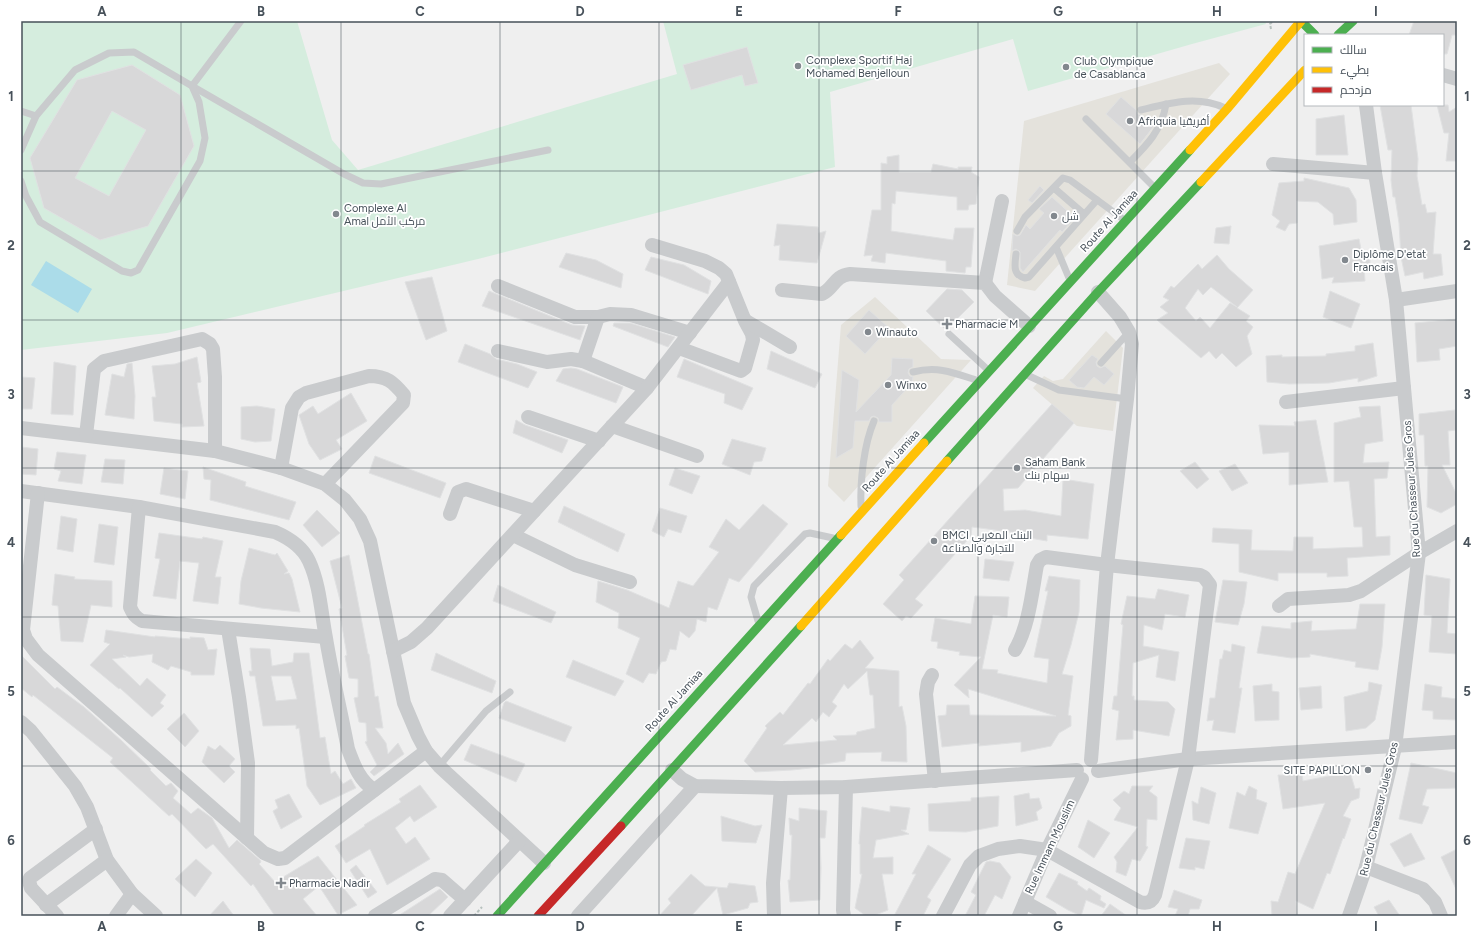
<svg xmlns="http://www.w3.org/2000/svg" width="1478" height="937" viewBox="0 0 1478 937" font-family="Figtree,Cairo,sans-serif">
	<rect width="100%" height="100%" fill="#efefef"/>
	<g fill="#e4e2dc">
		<polygon points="1219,63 1230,74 1035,291 1007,285 1024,121"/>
		<polygon points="875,297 941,359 971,360 844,502 828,486 841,325"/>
		<polygon points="1106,331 1123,348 1113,431 1077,426 1033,388 1044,376 1053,381 1063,379"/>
	</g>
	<polygon fill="#d5edde" points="21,21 297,21 332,140 358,170 677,74 663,21 1265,21 1266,24 1192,44 1028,91 1013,39 830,92 835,167 478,259 167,333 21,350"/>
	<polygon fill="#abdce9" points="46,261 92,289 78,313 31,285"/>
	<g fill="#d8d8d9" stroke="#e0e1e2" fill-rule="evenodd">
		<polygon points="1414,21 1457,21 1457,35 1452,35 1447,54 1443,54 1443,35 1409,35"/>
		<polygon points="747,47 758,83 745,86 742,75 691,90 683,65"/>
		<path d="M132,65L180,95L194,146L148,226L100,240L44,208L30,158L77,80ZM112,111L146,130L109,196L75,178Z"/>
		<polygon points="1121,97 1136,110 1138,114 1141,115 1154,126 1140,144 1106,114"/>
		<polygon points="1380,105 1411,105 1418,159 1417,176 1422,205 1425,204 1427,213 1436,212 1433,254 1441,254 1443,275 1424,279 1423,272 1405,276 1401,257 1399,223 1395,197 1393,197 1391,180 1392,150 1388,150"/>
		<polygon points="1437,105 1448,105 1449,112 1457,107 1457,161 1446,161 1449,133 1444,133"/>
		<polygon points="1344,115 1348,155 1316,155 1316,119"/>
		<polygon points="899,155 899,172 931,172 933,164 958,169 958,167 972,167 971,172 979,177 976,204 969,205 968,210 957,210 957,197 896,191 895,204 892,203 891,231 953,240 955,228 974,228 971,267 966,267 965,273 946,271 946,261 886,253 885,263 871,261 873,255 864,256 872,210 881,210 881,163 887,164 887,157"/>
		<polygon points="1304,178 1349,188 1356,200 1357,222 1334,225 1333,214 1318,202 1297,201 1297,223 1289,224 1285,231 1276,227 1280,221 1272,215 1279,183 1304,181"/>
		<polygon points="1040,186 1044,190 1032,203 1028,200"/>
		<polygon points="1052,197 1075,218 1062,232 1060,230 1023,272 1020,268 1020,252 1016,249 1012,251 1013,234 1017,236 1020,235 1026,225 1030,229 1044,213 1039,209"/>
		<polygon points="777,224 818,227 819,233 826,231 817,263 779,260 780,245 774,246"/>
		<polygon points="1231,226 1229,244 1214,243 1216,228"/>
		<polygon points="1359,239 1362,254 1370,254 1370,265 1364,267 1365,281 1332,283 1334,277 1322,279 1319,246"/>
		<polygon points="566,253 596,260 623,274 621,288 559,267"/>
		<path d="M1217,255L1229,269L1253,290L1237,308L1250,316L1246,321L1253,327L1247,336L1252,354L1236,367L1222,353L1216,359L1209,351L1201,358L1157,320L1168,313L1160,307L1169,300L1163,297L1171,286L1174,288L1198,264L1202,269ZM1211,287L1237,307L1230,303L1210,328L1200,317L1196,321L1185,308L1198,289L1203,295Z"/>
		<polygon points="651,257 684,265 711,281 708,294 645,270"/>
		<polygon points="432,277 447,331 426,340 405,282"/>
		<polygon points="947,289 962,290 974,302 946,330 926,311"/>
		<polygon points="489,291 572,325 585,326 580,340 482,306"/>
		<polygon points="1330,291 1360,304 1351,328 1323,317"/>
		<polygon points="869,310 889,328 865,354 846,336"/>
		<polygon points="1457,319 1457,346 1439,349 1440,360 1417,362 1415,323"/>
		<polygon points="614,323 630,323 675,337 668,347 613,326"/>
		<polygon points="1373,343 1377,376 1358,382 1358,378 1329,383 1289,384 1267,382 1266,356 1282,355 1282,357 1326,356 1326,354 1355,351 1355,346"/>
		<polygon points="465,344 490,354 496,359 517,364 537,372 528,388 458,362"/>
		<polygon points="771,351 822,374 815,388 767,369"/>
		<polygon points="1092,355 1098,359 1096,362 1097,366 1100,368 1105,366 1114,374 1104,385 1094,377 1084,388 1077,387 1069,380"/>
		<polygon points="197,357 201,382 197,383 204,426 182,427 182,424 154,421 152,397 156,397 152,366 175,364"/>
		<polygon points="892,358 913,359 913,367 909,369 908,373 910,376 913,377 912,383 892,405 892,422 879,422 878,418 874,416 871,417 869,421 855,421 853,448 836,458 842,370 859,380 856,412 891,375"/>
		<polygon points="684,359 753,388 742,410 724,403 725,394 677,377"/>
		<polygon points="54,362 76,366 73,415 51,414"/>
		<polygon points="132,363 135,396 134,419 105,415 112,374 124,377 127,364"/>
		<polygon points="571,368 577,369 623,387 616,403 556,381 563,369"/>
		<polygon points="21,377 35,378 32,409 21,409"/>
		<polygon points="351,393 367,421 336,440 342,449 320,460 309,444 299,415 313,406 318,414"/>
		<polygon points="1052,404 1074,423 1018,488 1003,489 1004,511 1025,510 1061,516 1063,479 1094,484 1088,539 1047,535 1047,541 1024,537 1025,534 972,527 971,536 915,599 923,605 911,618 906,616 902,621 883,604 904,580 899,575"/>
		<polygon points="257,406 275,409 271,441 255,442 241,439 241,407"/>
		<polygon points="1380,406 1383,441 1365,444 1363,463 1389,462 1387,478 1374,479 1376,537 1390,536 1390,555 1347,558 1348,576 1327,577 1327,573 1278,573 1278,581 1239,572 1239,544 1212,542 1213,528 1252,530 1251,550 1293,551 1294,537 1313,537 1313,549 1363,547 1362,527 1354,527 1349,481 1334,482 1334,423 1361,417 1359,407"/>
		<polygon points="1455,410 1456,430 1448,431 1450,465 1442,465 1457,495 1457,504 1441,513 1427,507 1428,466 1425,466 1424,435 1419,435 1419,414"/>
		<polygon points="516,420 525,425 568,440 562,453 513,433"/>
		<polygon points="1316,420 1328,482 1289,485 1289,452 1263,454 1259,425 1295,426 1294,422"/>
		<polygon points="732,439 766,448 762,461 754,462 750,475 722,464"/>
		<polygon points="21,447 38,449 36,475 21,474"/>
		<polygon points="57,452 86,455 82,484 58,481 61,471 54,469"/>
		<polygon points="375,456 446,483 440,498 369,473"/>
		<polygon points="105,459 125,460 123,484 101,482"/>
		<polygon points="1195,462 1209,479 1197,489 1180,471"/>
		<polygon points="1235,464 1248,483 1232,491 1219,471"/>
		<polygon points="203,467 246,482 245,486 296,502 289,520 210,500 211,480 204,479"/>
		<polygon points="164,468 188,471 185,499 160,494"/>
		<polygon points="675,468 700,476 692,494 669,485"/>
		<polygon points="763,504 788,524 739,582 729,578 717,610 708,607 706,622 697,619 695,631 689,638 680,631 676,650 670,649 666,661 661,662 656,674 649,673 643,683 626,674 640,638 618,628 619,613 596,602 598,581 627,590 669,608 678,581 693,586 719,552 709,547 726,519 739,530"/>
		<polygon points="564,506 625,534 618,552 558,522"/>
		<polygon points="660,508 687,516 681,533 668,529 664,537 652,531"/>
		<polygon points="317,510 340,533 322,547 303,525"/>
		<polygon points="61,516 77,519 73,552 57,549"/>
		<polygon points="99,524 118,527 114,565 94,562"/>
		<polygon points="159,533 202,539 203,537 223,541 215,577 221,577 218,604 193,601 199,563 180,561 176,599 153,596 160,559 155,558"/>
		<polygon points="249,548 275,555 277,553 288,571 284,574 289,573 292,579 300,612 261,608 239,604 241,581"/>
		<polygon points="349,555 368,654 369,654 375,697 378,696 383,728 375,728 386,743 388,754 398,743 404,754 374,776 370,772 377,765 365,742 367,741 366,723 359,722 354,698 358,697 358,679 349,678 345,656 347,655 339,609 342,608 330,561"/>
		<polygon points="985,559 1014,562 1009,581 983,578"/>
		<polygon points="55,574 75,577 74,579 112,581 112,607 91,605 83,642 61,641 58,606 52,605"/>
		<polygon points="1426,575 1450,579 1447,633 1457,634 1457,654 1429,652 1432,616 1424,615"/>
		<polygon points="1049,576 1080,580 1079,612 1071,645 1062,674 1073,676 1068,715 1071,716 1071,726 1059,733 1051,746 1021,752 1021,742 979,746 979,743 942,747 938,716 946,715 947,705 969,705 970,715 1056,716 968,689 969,698 954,685 981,657 959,655 960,652 937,648 938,642 931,641 935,618 971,624 975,596 1009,597 1007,617 993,615 982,669 998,670 997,673 1047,683 1049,659 1034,657 1048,591 1045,591"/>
		<polygon points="1223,580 1247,582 1244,604 1238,625 1215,622"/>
		<polygon points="498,585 556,612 551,623 493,601"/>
		<polygon points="1158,589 1189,595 1185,617 1165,614 1162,630 1144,625 1143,646 1179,652 1175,681 1156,677 1159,655 1133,663 1132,696 1134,696 1134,700 1168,702 1175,709 1169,736 1133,730 1133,739 1116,740 1119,711 1112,709 1114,696 1117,696 1123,625 1121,624 1127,596 1155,599"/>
		<polygon points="1360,604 1385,604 1382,647 1378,670 1355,667 1356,662 1310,654 1310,657 1291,658 1257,653 1262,626 1291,629 1291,623 1312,621 1311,631 1356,629"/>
		<polygon points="106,630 155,637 155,636 190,639 190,637 204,638 208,650 217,649 214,675 191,675 191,672 171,666 168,670 152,662 153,654 129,657 123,655 126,657 112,659 140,686 147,678 166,695 160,703 164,706 152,717 120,688 119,689 90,665 110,644 104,642"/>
		<path d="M860,640L874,658L865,668L899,671V707L902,706L906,726L907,762L881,761L882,752L846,753L845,761L818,765L819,767L792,770L755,772L744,761L767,728L765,726L780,712L783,715L808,683L810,684L828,659L830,661L845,644L852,649ZM867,671L870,695H873L875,728L857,732L856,735L833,736L837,740L783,745L812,718L816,722L823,712L829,717L837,706L832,702L844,684L848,689Z"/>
		<polygon points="1232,644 1245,647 1239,688 1242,688 1235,733 1212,730 1214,720 1207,721 1210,698 1215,698 1220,659 1222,659 1224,650 1231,652"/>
		<path d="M250,648L270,649L272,666L293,662L294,653H309L320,738L325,737L331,774L335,771L343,784L351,779L356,788L320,805L307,786L299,728L296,729V725L263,726L255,676H250L249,671H252ZM271,676H291L297,699L276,701Z"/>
		<polygon points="436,653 496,681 492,693 431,670"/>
		<polygon points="21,655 55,689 57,687 84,707 122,741 151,769 150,770 166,786 171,783 178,791 173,798 191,814 198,808 212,818 229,848 237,840 260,860 261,862 259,864 275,882 318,856 357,905 338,915 319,886 303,899 317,916 275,916 253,884 251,886 213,844 206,849 172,814 169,816 110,762 113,758 33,695 32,697 21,688"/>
		<polygon points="573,660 624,681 615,696 566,677"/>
		<polygon points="1369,682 1382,685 1375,720 1366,728 1346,731 1344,697 1368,691"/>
		<polygon points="1272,684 1272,691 1279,692 1279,720 1255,721 1253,686"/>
		<polygon points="1425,684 1442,687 1441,697 1457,699 1457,720 1433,719 1433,711 1422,710"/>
		<polygon points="1321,686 1322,708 1301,710 1299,688"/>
		<polygon points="506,701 572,727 565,742 499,718 504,703"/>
		<polygon points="184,713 199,731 185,747 167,729"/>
		<polygon points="471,744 525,764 516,782 464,760"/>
		<polygon points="220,745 235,759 229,766 235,772 224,783 202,762 208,746 215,750"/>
		<polygon points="1411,763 1457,773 1457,788 1427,789 1422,805 1429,807 1422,824 1399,819"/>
		<polygon points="1350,772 1355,789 1360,788 1359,798 1351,801 1343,816 1351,819 1344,839 1343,838 1330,874 1327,873 1313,909 1296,901 1297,916 1272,916 1271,901 1278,902 1288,872 1295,874 1325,803 1283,809 1278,775 1302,775 1303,781"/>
		<polygon points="420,785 437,807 414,822 410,816 395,828 406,844 415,837 430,859 387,885 370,849 346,863 335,846 365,826 364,825 401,802 399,799"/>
		<polygon points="1132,786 1153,786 1149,791 1157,797 1157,820 1147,819 1146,846 1148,847 1140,861 1132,859 1126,876 1116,872 1117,862 1114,857 1138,827 1114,820 1121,808 1113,800 1124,791 1129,794"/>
		<polygon points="1249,786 1257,790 1256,799 1267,803 1258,834 1229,828 1237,792 1245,796"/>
		<polygon points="1201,787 1216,793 1209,824 1193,820 1192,801 1198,804"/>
		<polygon points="1029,793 1030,799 1039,798 1042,808 1036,812 1038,820 1016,826 1014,796"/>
		<polygon points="289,794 302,817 281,829 273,811 278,808 275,800"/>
		<polygon points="999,796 998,826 966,832 929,831 928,804 971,801 971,798"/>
		<polygon points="890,806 910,808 906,830 901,830 909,834 876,840 873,858 893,857 893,874 882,874 888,910 873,916 866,916 855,908 862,874 860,874 860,844 859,844 862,807 890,812"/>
		<polygon points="799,808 827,811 825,838 820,838 821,868 820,900 790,902 788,880 790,880 792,835 790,835 789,818 799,821"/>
		<polygon points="721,816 755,826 762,825 756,843 722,841"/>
		<polygon points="1088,820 1110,833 1094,858 1078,847"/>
		<polygon points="1411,833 1425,859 1404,867 1390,844"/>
		<polygon points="1186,838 1210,841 1204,869 1195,867 1195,870 1179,868"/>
		<polygon points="928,845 951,859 927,897 931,900 923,916 894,916 916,874 912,874"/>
		<polygon points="1457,849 1457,891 1441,857"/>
		<polygon points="196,859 212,873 195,897 175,879"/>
		<polygon points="990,861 1000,863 1011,877 1002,899 995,895 984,916 965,916 976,895 971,892 986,862"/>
		<polygon points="356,865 377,892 368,898 350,870"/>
		<polygon points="1059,873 1078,882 1077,884 1087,891 1089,888 1101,896 1100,900 1106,904 1104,908 1086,900 1081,916 1068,910 1046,897"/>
		<polygon points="691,874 705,886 727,888 729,883 755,886 758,902 750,903 748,908 723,915 717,888 691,916 659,916 671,903 668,899"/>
		<polygon points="440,889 448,897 428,916 398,916"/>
		<polygon points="1174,890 1202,900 1199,909 1190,909 1188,916 1175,916 1178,909 1168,907"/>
		<polygon points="1389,900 1400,916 1379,916 1374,907"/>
		<polygon points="223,901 234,916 209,916"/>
		<polygon points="1110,904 1127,916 1101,916"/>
	</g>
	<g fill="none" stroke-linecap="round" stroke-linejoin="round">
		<g stroke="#b8c2bf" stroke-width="2" stroke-dasharray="3 2" stroke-linecap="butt">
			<polyline points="1271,29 1270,24 1273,21"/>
			<polyline points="474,916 482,907"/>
		</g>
		<g stroke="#c9cbcd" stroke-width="7">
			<polyline points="241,21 192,86 344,174 363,183 381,184 548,150"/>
			<path d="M1141,110C1170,103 1197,95 1225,108"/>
			<polyline points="21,111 36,116"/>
			<polyline points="1086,119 1154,187"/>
			<polyline points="21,150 36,116 75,70 109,53 134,52 192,86 199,102 205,138 200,161 138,270 131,273 122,271 40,222 26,196 21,181"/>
			<path d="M1130,162C1147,145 1162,130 1166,104"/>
			<polyline points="1054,188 1084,214"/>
			<polyline points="1017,231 1025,217 1063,178 1070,180 1123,219"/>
			<polyline points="1056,247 1069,278"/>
			<path d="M1016,254C1015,264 1012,275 1025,278L1029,277L1097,200"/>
			<polyline points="949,334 987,369"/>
			<polyline points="1101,363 1129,332"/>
			<path d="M913,372C937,366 952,372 976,380"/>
			<polyline points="1027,375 1059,390 1127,399"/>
			<path d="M861,506C860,481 864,444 874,421"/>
			<polyline points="758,621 751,597 754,586 805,534 810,533 833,538"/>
			<polyline points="439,766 486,711 510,692"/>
		</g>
		<g stroke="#c9cbcd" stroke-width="14">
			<polyline points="1443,75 1457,79"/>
			<polyline points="1273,164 1375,173"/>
			<polyline points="652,245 705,261 719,268 726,274 745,321 752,334 753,340 745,368 741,371 679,348"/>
			<polyline points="985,283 1002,201"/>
			<polyline points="498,286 575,317 598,317 610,314 631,315 690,333"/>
			<path d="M782,290L822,294C834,288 834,276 850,274L985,283L995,296L1029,326"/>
			<polyline points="1396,300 1457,291"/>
			<polyline points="746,321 790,347"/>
			<polyline points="498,351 547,362 571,359 583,361 647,388"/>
			<polyline points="583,361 598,317"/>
			<polyline points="1286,402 1404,388"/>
			<polyline points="528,417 599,441"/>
			<polyline points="612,426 697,456"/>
			<polyline points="21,428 215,451 281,468 325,484 345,500 360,519 370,541 404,703 418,736 426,751 439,766 544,863"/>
			<polyline points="86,435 94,369 104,361 202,339 210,344 213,349 215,377 215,451"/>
			<path d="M281,468L292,408L299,397L306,393L369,376C387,376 393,382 404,395L403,403L325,484"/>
			<path d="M21,491L139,507L275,532C289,538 302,546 309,561C320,585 321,612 326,638C332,675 341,712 348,749C354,765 359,780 374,790"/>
			<polyline points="38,493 23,630 26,639 38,655 264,853 278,859 285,858 426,751"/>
			<path d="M139,507L130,607C133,614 135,617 142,621L325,637"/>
			<polyline points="450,514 458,492 466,489 534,511"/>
			<polyline points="513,535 575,565 630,582"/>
			<polyline points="1279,606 1288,599 1349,595 1361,591 1419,553 1457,531"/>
			<polyline points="228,629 239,697 248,763 247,838"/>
			<polyline points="393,651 411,642 427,628 647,388 729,282"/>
			<polyline points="932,675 928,682 926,694 935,781"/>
			<polyline points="21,722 31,731 75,786 87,807 107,860 132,894 156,916"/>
			<polyline points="1091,760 1107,565 1127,399 1132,344 1129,332 1120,317 1098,292"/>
			<polyline points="672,770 682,779 695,786 781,788 846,787 1077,770"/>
			<polyline points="1098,771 1188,759 1457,742"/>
			<polyline points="1366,867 1423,889 1435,902 1441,916"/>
			<polyline points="1025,902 1050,916"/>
			<polyline points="46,905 107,860"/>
			<polyline points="57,916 31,888 29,881 30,878 96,829"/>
			<polyline points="116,916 132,894"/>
			<polyline points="375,916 435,879 442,880 465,900"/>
			<polyline points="450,916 519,841"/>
			<polyline points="578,916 695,786"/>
			<polyline points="774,916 773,883 781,788"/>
			<polyline points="844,916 843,910 846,787"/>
			<path d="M943,916L970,865L979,856L998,849L1020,846L1047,850L1140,902C1148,904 1152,902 1155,895L1188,759L1210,585L1204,577L1200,575L1107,565L1046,557L1040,560L1037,565C1032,592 1029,626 1015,650"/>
			<polyline points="1019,916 1047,850 1082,779"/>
			<polyline points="1349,916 1366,867 1395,747 1419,553 1396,300 1375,173 1366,105"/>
		</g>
		<g stroke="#4caf50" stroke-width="9">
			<polyline points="1301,21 1315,35"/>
			<polyline points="1338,35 1353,21"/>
			<polyline points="924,443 1190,150"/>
			<polyline points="947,461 1098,292 1201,182"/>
			<polyline points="621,826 801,626"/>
			<polyline points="497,916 841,535"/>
		</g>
		<g stroke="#ffc107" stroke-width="9">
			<polyline points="1190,150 1227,109 1301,21"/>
			<polyline points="1201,182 1305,70"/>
			<polyline points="841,535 924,443"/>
			<polyline points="801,626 947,461"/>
		</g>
		<polyline stroke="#c62828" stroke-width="9" points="538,916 621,826"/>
	</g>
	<path fill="none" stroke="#47515a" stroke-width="1" stroke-opacity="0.55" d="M181,21V916M341,21V916M500,21V916M659,21V916M819,21V916M978,21V916M1137,21V916M1297,21V916M21,171H1457M21,320H1457M21,468H1457M21,617H1457M21,766H1457"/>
	<g fill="#82888e" stroke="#fff" stroke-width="1.5">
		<circle cx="798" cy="66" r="4"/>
		<circle cx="1066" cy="67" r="4"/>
		<circle cx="1130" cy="121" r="4"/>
		<circle cx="336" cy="214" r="4"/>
		<circle cx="1054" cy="216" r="4"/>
		<circle cx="1345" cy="260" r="4"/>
		<path d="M945 318h4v4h4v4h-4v4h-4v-4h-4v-4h4z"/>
		<circle cx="868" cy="332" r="4"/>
		<circle cx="888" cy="385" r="4"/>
		<circle cx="1017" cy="468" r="4"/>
		<circle cx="934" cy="541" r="4"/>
		<circle cx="1368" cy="770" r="4"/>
		<path d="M279 877h4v4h4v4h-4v4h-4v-4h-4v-4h4z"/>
	</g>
	<g text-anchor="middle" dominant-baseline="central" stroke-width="3.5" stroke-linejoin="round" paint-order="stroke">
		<g font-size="11" fill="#47515a" stroke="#fff" text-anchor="start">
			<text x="806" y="60">Complexe Sportif Haj<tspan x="806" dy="13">Mohamed Benjelloun</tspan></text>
			<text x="1074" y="61">Club Olympique<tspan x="1074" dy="13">de Casablanca</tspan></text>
			<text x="1138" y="121">Afriquia أفريقيا</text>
			<text x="344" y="208">Complexe Al<tspan x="344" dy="13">Amal مركب الأمل</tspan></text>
			<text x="1062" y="216">شل</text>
			<text x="1353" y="254">Diplôme D'etat<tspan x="1353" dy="13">Francais</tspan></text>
			<text x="955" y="324">Pharmacie M</text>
			<text x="876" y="332">Winauto</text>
			<text x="896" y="385">Winxo</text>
			<text x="1025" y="462">Saham Bank<tspan x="1025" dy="13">سهام بنك</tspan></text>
			<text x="942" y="535">BMCI البنك المغربي<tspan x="942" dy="13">للتجارة والصناعة</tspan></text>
			<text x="1360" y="770" text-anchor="end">SITE PAPILLON</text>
			<text x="289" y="883">Pharmacie Nadir</text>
		</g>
		<g font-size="11" fill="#47515a" stroke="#fff">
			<text transform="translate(1109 221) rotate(-48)">Route Al Jamiaa</text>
			<text transform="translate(891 461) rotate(-48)">Route Al Jamiaa</text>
			<text transform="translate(1412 489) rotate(-94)">Rue du Chasseur Jules Gros</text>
			<text transform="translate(674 701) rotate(-48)">Route Al Jamiaa</text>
			<text transform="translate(1379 809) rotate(-77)">Rue du Chasseur Jules Gros</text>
			<text transform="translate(1050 847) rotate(-65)">Rue Immam Mouslim</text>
		</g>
	</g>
	<rect width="1478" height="937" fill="none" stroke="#ffffff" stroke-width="44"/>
	<rect x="1304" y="34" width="140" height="72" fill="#ffffff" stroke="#b5b9bd"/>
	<rect x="1312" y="47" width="20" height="6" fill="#4caf50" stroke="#b5b9bd"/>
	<text x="1340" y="54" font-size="12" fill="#47515a">سالك</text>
	<rect x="1312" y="67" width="20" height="6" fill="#ffc107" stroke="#b5b9bd"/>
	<text x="1340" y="74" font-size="12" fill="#47515a">بطيء</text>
	<rect x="1312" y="87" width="20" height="6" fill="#c62828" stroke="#b5b9bd"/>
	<text x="1340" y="94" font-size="12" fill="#47515a">مزدحم</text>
	<rect x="22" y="22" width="1434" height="893" fill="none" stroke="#47515a" stroke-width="1.5"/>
	<g font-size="13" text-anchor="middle" font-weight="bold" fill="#47515a">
		<text x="102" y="16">A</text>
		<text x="261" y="16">B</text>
		<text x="420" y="16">C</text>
		<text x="580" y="16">D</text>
		<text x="739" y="16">E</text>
		<text x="898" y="16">F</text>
		<text x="1058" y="16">G</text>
		<text x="1217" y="16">H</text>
		<text x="1376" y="16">I</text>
		<text x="11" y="101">1</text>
		<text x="1467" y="101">1</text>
		<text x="11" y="250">2</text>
		<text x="1467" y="250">2</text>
		<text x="11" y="399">3</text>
		<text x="1467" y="399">3</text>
		<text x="11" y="547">4</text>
		<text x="1467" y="547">4</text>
		<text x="11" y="696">5</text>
		<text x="1467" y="696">5</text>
		<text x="11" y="845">6</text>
		<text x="1467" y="845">6</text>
		<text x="102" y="931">A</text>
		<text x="261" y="931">B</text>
		<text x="420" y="931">C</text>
		<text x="580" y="931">D</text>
		<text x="739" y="931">E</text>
		<text x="898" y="931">F</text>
		<text x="1058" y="931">G</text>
		<text x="1217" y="931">H</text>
		<text x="1376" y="931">I</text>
	</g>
</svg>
